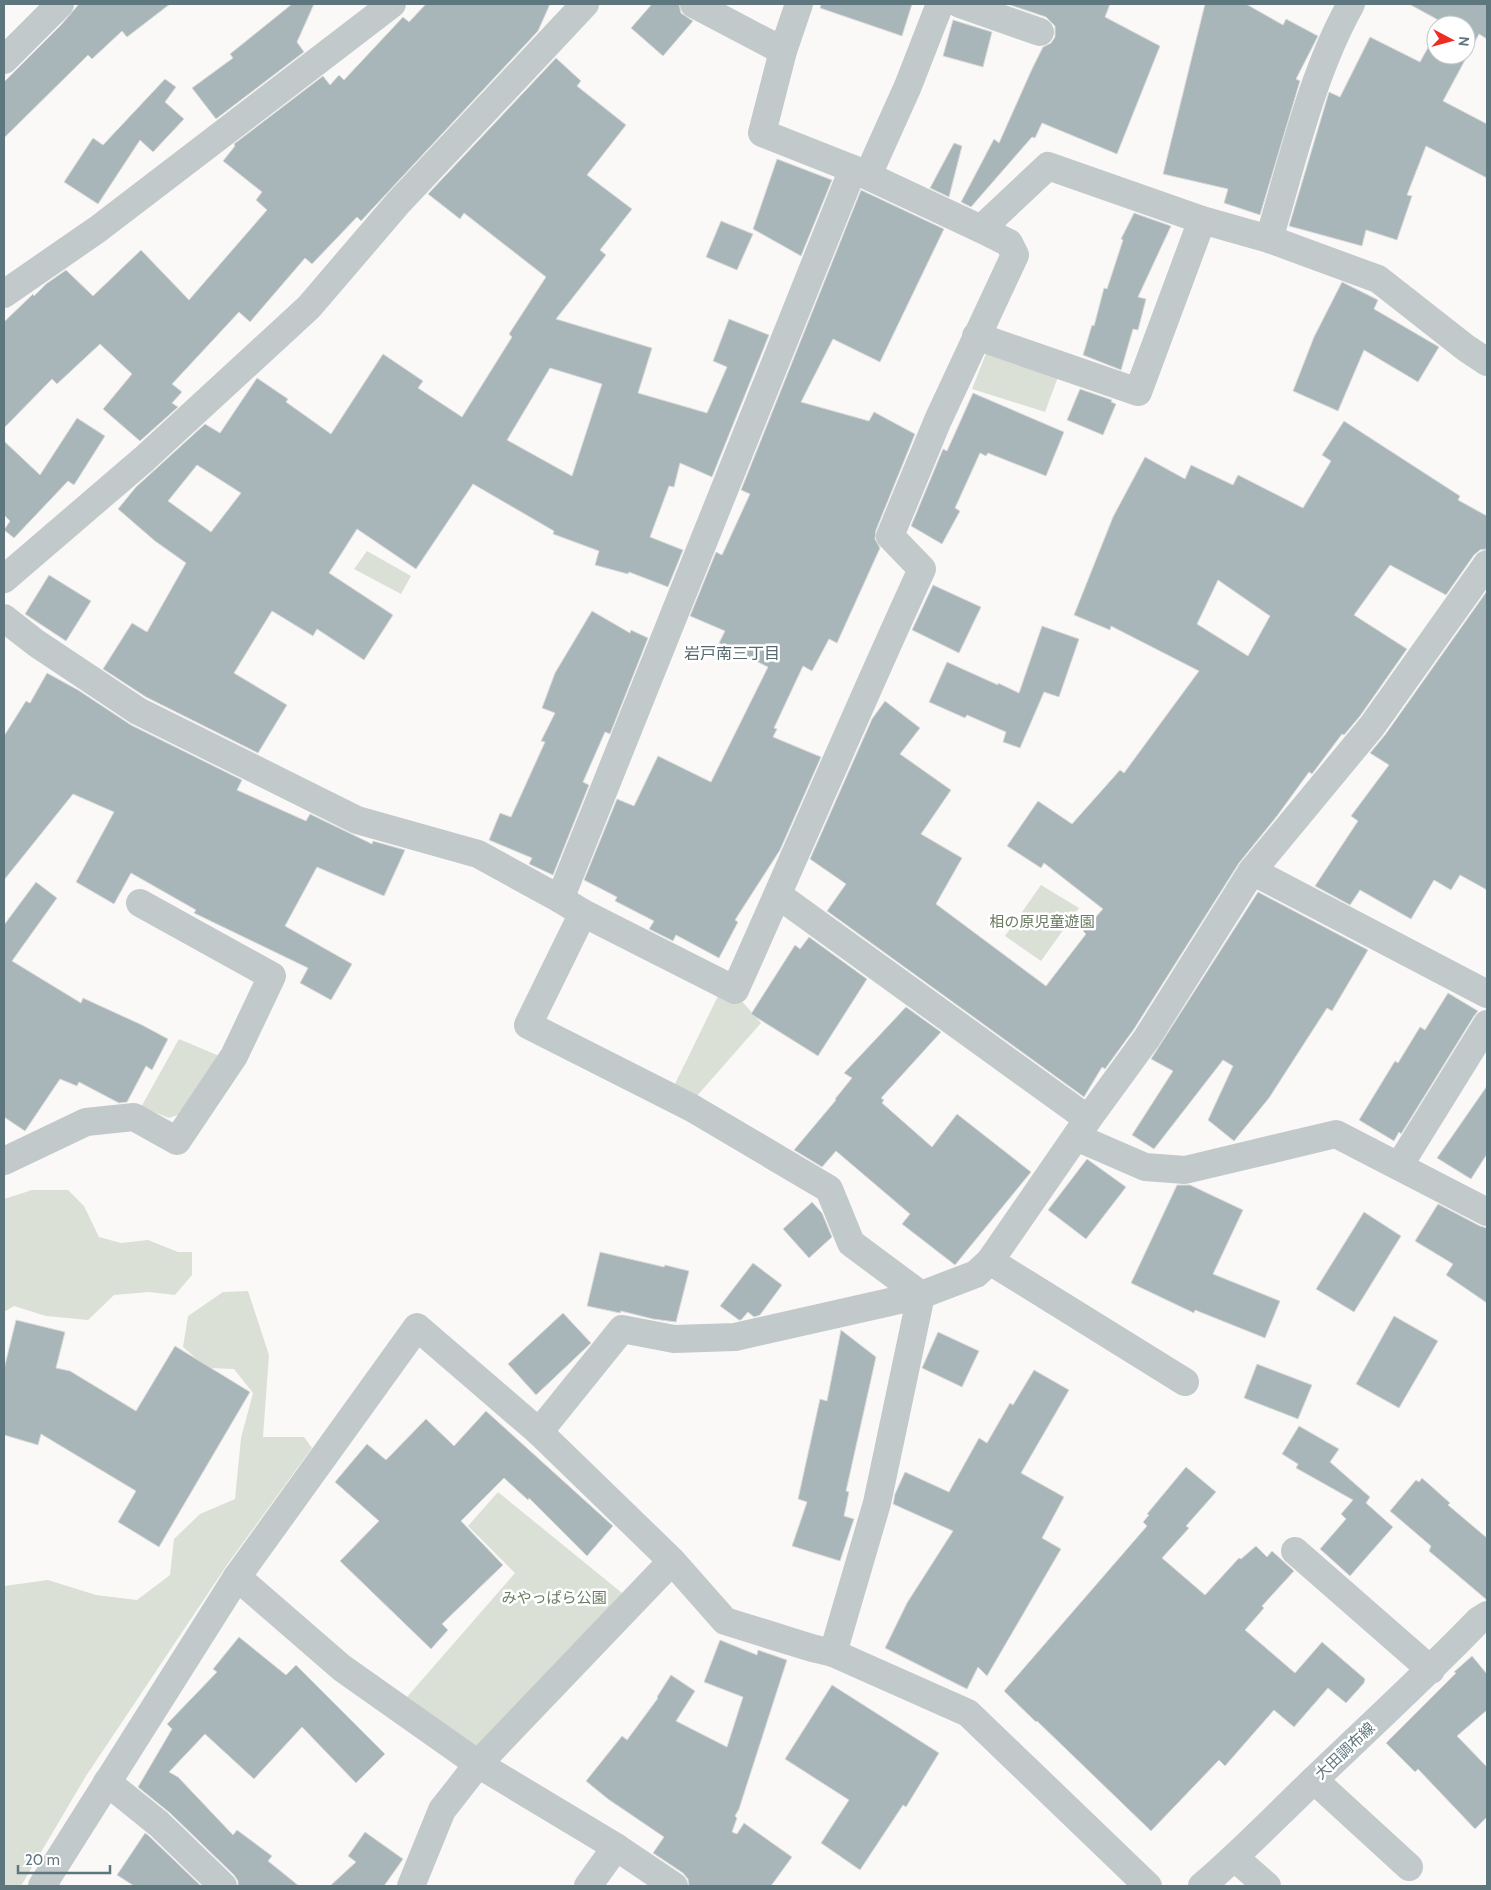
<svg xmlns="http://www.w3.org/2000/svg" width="1491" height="1890" viewBox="0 0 1491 1890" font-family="Cabin,'Noto Sans JP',sans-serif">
	<rect width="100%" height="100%" fill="#faf9f7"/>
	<g fill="#dbe0d6">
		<polygon points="987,351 1058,377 1045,412 972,389"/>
		<polygon points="367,551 411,576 401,594 354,569"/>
		<polygon points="1041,885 1079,908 1041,961 1005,936"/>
		<polygon points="719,994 740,999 761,1023 696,1097 674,1086"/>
		<polygon points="179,1039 224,1058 186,1112 169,1118 141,1107"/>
		<polygon points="32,1190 68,1190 84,1206 99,1237 121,1243 148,1240 178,1252 192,1252 192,1275 175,1295 149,1292 114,1295 88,1320 46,1316 14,1306 4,1312 4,1199"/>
		<polygon points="248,1291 269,1355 263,1437 304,1437 312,1448 229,1562 86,1776 21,1886 4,1886 4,1586 48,1580 96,1595 137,1600 170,1575 174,1539 200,1514 235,1499 241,1438 253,1393 234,1369 207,1368 183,1347 188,1316 223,1292"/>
		<polygon points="498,1492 622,1593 479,1750 407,1697 515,1573 468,1526"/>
	</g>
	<g fill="#a9b6b9" stroke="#dbdbd9" fill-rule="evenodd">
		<polygon points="79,4 170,4 127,37 122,31 92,59 88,55 4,138 4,82 61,25"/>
		<polygon points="292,4 314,4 297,42 304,52 216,119 192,88 233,58 230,54"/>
		<polygon points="426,4 550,4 538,31 361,221 357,217 312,264 305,258 250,322 239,312 172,384 182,392 172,403 178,407 140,441 103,409 132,374 100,344 57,384 52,379 4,428 4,322 33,294 34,296 46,284 66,270 93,296 141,250 189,300 267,210 256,200 262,192 223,161 235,146 234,144 323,76 330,85 339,75 344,80 403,17 409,22"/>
		<polygon points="652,4 679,4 681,13 693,21 663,56 631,28"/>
		<polygon points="821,4 912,4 902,36 820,8"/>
		<polygon points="1007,4 1110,4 1105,17 1160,46 1117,154 1042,123 1035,138 1032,137 971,207 961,202 994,139 999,143 1032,69 1043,47 1051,43 1055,37 1055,26 1046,17"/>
		<polygon points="1205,4 1246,4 1283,25 1286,19 1318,36 1296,79 1300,81 1260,215 1224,203 1228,189 1163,174"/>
		<polygon points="1409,4 1487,4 1487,39 1479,34 1443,101 1487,124 1487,178 1426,146 1407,195 1412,196 1397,240 1366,230 1362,246 1289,226 1329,92 1340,97 1370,37 1420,62 1436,33 1436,55 1466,55 1466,25 1440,25 1442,22"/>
		<polygon points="953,20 992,32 983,67 943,56"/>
		<path d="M556,58L581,81L577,86L626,125L587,175L632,209L600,250L606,255L556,319L652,348L638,393L707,413L727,367L713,361L729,319L769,335L712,477L680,463L674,487L669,486L650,537L683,550L668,587L629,572L628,574L595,565L599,551L553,534L554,531L473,484L416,569L357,529L329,573L393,615L364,660L317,629L313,636L272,611L234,673L287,705L258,753L146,697L103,669L132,623L147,632L186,563L155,541L118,509L136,487L205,424L220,433L257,378L288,399L286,402L331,434L383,354L423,381L418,388L462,417L512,337L509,334L546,277L464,213L460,219L428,194ZM550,368L602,384L572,476L507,440ZM197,465L241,493L211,532L168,501Z"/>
		<polygon points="165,79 176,87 165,102 184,119 153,152 140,140 98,204 64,182 93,138 103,145"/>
		<polygon points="954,143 962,146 949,197 930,188"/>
		<polygon points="777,159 832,180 801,256 753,229"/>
		<polygon points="861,190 944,229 880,362 833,339 801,402 869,421 874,412 915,434 876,530 875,539 880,548 837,643 829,639 812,671 803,666 774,728 777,729 773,737 821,757 780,850 735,920 738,922 719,958 676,935 673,941 649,929 654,921 615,901 617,897 584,880 617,799 634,806 658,756 711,782 768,667 719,643 725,631 690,616 716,552 722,555 750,494 741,490"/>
		<polygon points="1134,213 1171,226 1138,297 1146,299 1138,330 1133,329 1121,370 1083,355 1092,325 1094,326 1104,288 1107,289 1123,240 1121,239"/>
		<polygon points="721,221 753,234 737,270 706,257"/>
		<polygon points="1342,282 1378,300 1374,309 1439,347 1418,382 1364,350 1338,411 1293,391 1314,337"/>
		<polygon points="1080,389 1112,400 1111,402 1116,404 1103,435 1067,420"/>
		<polygon points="973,393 1064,432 1046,476 988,453 986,456 980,453 955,508 960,511 942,544 911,526 943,449 947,451"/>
		<polygon points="77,418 105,436 74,485 68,481 14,538 4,530 10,521 4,515 4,441 40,475"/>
		<path d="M1344,421L1460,496L1458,500L1487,516V549L1480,550L1474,555L1446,595L1390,565L1354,615L1407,649L1360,716L1344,735L1342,734L1312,774L1309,772L1277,816L1239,863L1134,1029L1105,1069L1102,1067L1084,1097L827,911L846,884L810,859L872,719L885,701L920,728L900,754L951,790L921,834L962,858L936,904L1046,986L1086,934L1083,931L1103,909L1044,863L1041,868L1007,846L1038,801L1072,824L1120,770L1124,773L1199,671L1111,626L1110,630L1074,615L1113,517L1145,457L1185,479L1191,465L1233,485L1238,475L1303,508L1331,461L1322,455ZM1218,580L1270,616L1248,656L1197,624Z"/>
		<polygon points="49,575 91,601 66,641 25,614"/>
		<polygon points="933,585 981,607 959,653 912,630"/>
		<polygon points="1487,591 1487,890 1460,875 1451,890 1434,880 1411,919 1360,890 1350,905 1315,886 1358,821 1351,816 1389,765 1370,753 1385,735"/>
		<polygon points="592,611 630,633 631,630 648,638 610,734 605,732 583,782 589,785 553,875 529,864 532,858 489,840 500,813 511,817 545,742 541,741 555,713 542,708 555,673"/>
		<polygon points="1042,626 1079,639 1059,697 1044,692 1020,748 1003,742 1006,732 967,715 965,718 929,702 947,662 998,685 998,683 1019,693"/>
		<polygon points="47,673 78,690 131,725 242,780 237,790 306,821 310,814 372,844 373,841 405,850 384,896 317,867 285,926 352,964 331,1000 300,983 308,968 194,913 196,910 131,873 114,904 76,882 114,812 73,794 4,880 4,736 26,701 30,703"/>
		<polygon points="36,882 57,898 12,961 81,1003 83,998 142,1025 168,1039 152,1070 146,1066 127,1102 119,1103 79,1082 77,1086 60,1079 25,1131 4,1117 4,925"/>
		<polygon points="1258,892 1368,950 1332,1011 1327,1008 1269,1098 1234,1141 1208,1120 1233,1066 1223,1060 1154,1149 1132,1135 1173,1071 1151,1059"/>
		<polygon points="809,937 867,979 818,1056 751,1014 795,945 800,949"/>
		<polygon points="1448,993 1478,1011 1474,1016 1401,1134 1399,1132 1394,1141 1359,1120 1395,1061 1398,1063 1420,1027 1425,1030"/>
		<polygon points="906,1007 941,1032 881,1098 884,1100 882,1103 932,1147 957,1114 1031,1172 955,1265 902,1224 910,1214 836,1151 822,1167 794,1150 836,1100 835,1099 852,1078 844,1073"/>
		<polygon points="1487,1086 1487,1154 1471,1179 1437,1158"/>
		<polygon points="1087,1159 1126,1187 1086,1239 1048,1210"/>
		<polygon points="1177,1185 1190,1185 1243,1210 1213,1274 1280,1301 1265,1338 1195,1310 1194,1313 1131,1283"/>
		<polygon points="812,1202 822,1213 832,1237 809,1258 783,1229"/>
		<polygon points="1438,1204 1480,1226 1487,1228 1487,1303 1446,1275 1453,1264 1415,1241"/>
		<polygon points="1364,1212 1401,1236 1354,1312 1316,1289"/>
		<polygon points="600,1252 664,1267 665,1265 689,1271 676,1322 653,1319 621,1311 620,1313 587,1306"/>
		<polygon points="753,1263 782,1285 760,1315 754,1317 748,1312 741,1320 739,1320 720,1306"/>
		<polygon points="563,1313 591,1343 536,1395 508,1364"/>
		<polygon points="1394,1316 1438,1341 1399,1408 1356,1384"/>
		<polygon points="16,1320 65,1332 56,1368 70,1371 136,1411 175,1346 250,1392 159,1547 118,1522 136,1491 41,1434 38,1445 4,1435 4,1369"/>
		<polygon points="841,1330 876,1357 846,1491 849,1492 844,1516 854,1519 840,1561 792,1546 807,1502 798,1499 820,1399 827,1401"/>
		<polygon points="938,1332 979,1351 962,1387 922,1368"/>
		<polygon points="1257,1364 1312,1385 1298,1419 1244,1398"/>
		<polygon points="1034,1370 1069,1390 1021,1473 1064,1497 1042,1538 1061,1549 987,1676 978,1667 967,1689 885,1648 907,1603 953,1531 893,1504 895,1494 905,1472 949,1492 979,1438 987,1443 1010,1403 1013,1405"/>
		<polygon points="486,1411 613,1526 587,1556 529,1498 528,1500 504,1478 461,1521 503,1565 442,1624 448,1630 431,1649 340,1561 379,1521 335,1482 367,1444 386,1460 426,1419 454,1446"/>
		<polygon points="1299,1426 1339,1449 1330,1462 1370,1497 1366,1503 1393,1527 1350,1576 1320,1549 1346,1519 1341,1514 1353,1500 1296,1468 1298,1464 1282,1454"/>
		<polygon points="1186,1467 1216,1492 1186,1526 1189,1528 1162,1558 1205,1595 1239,1558 1241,1559 1256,1546 1267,1557 1272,1551 1294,1571 1262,1606 1264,1608 1245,1630 1295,1673 1322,1642 1365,1679 1364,1683 1346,1703 1328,1688 1294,1727 1274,1710 1225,1766 1219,1760 1151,1831 1037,1721 1036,1722 1004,1691 1147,1526 1143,1522 1149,1515 1147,1514"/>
		<polygon points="1422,1478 1450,1503 1448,1505 1487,1538 1487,1600 1429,1551 1431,1546 1390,1511 1416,1480 1419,1482"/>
		<polygon points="239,1637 286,1675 296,1665 385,1754 356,1783 302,1727 254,1779 205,1734 169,1772 178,1777 233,1835 237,1830 272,1856 268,1861 299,1886 238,1886 238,1881 234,1875 170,1813 138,1787 172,1729 167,1724 217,1672 213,1669"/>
		<polygon points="720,1640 757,1655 758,1650 787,1660 739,1809 735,1816 737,1818 732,1832 737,1834 744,1823 792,1857 771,1886 689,1886 688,1879 683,1873 653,1853 664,1837 608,1799 586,1781 622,1736 627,1740 658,1698 657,1697 671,1675 695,1691 676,1721 727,1747 743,1697 704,1682"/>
		<polygon points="1472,1656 1487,1674 1487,1710 1457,1736 1487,1767 1487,1817 1475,1829 1418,1769 1415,1772 1386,1743 1456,1673 1454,1672"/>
		<polygon points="832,1685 939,1753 906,1807 903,1805 860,1870 821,1843 849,1800 785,1759"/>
		<polygon points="365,1832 403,1859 384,1886 330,1886 356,1862 348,1856"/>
		<polygon points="145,1833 149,1836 201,1886 134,1886 117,1875"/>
	</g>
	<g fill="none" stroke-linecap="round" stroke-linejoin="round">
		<g stroke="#c2c9cb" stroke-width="28">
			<polyline points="694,4 783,51"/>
			<polyline points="960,4 1040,32"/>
			<polyline points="4,60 60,4"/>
			<polyline points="868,175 908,86 940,4"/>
			<polyline points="981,229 1048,166 1202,220 1269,239 1378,279 1466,348 1487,362"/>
			<path d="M1269,239C1292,163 1312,73 1351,4"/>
			<polyline points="4,294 98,229 392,4"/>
			<polyline points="976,336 1138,392 1202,220"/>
			<polyline points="4,579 144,459 309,307 398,203 585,4"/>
			<path d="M4,618L36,643L138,711L357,820L478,854L560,899L583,913L735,990C798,850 858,708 922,569L890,536L938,420L1015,255L1009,243L981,229L853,169L762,133L783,51L799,4"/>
			<polyline points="1252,871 1487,994"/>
			<polyline points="778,895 1088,1119"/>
			<polyline points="560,899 853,169"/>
			<polyline points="583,913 528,1025 692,1108 829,1189 851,1243 921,1295 877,1503 833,1653"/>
			<polyline points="1076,1137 1145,1167 1185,1170 1336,1134 1487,1212"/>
			<polyline points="4,1161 86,1122 134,1117 177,1141 234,1056 272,976 140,903"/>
			<polyline points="1399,1166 1487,1024"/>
			<polyline points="990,1261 1185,1382"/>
			<polyline points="539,1432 622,1329 674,1339 735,1337 921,1295 976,1274 990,1261 1088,1119 1147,1038 1252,871 1372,726 1487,564"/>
			<polyline points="1295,1551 1431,1670"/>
			<polyline points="237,1577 342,1668 478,1764 616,1847 674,1886"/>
			<polyline points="1314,1780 1409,1867"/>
			<polyline points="107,1782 159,1824 223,1886"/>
			<polyline points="1235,1858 1267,1886"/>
			<polyline points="42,1886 237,1577 417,1327 539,1432 672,1561 725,1621 812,1648 833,1653 968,1713 1148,1886"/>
			<polyline points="411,1886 442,1810 478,1764 672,1561"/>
			<polyline points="588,1886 616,1847"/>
			<path d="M1202,1886C1242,1852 1277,1815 1315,1779C1370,1726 1426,1675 1479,1620L1487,1615"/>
		</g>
	</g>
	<g text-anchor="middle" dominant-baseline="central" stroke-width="5" stroke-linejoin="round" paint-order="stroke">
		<g font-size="15" fill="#6b7b62" stroke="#fff">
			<text x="1042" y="922">相の原児童遊園</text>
			<text x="554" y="1598">みやっぱら公園</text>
		</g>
		<g font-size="15" fill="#5e767e" stroke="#fff">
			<text transform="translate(1345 1751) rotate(-43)">大田調布線</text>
		</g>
		<g font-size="16" fill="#55686f" stroke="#fff">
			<text x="732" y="653">岩戸南三丁目</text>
		</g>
	</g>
	<rect width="1491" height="1890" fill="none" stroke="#5e767e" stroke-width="10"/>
	<g transform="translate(1451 40) rotate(96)"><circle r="24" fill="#ffffff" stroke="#bfc8cb"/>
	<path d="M0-4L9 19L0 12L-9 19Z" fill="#ee2c22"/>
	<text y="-8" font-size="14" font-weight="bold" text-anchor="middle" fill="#5e767e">N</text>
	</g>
	<path d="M18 1865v8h92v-8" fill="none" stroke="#5e767e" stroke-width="2.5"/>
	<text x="25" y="1865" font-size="15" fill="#5e767e" stroke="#ffffff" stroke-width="4" paint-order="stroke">20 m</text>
</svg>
